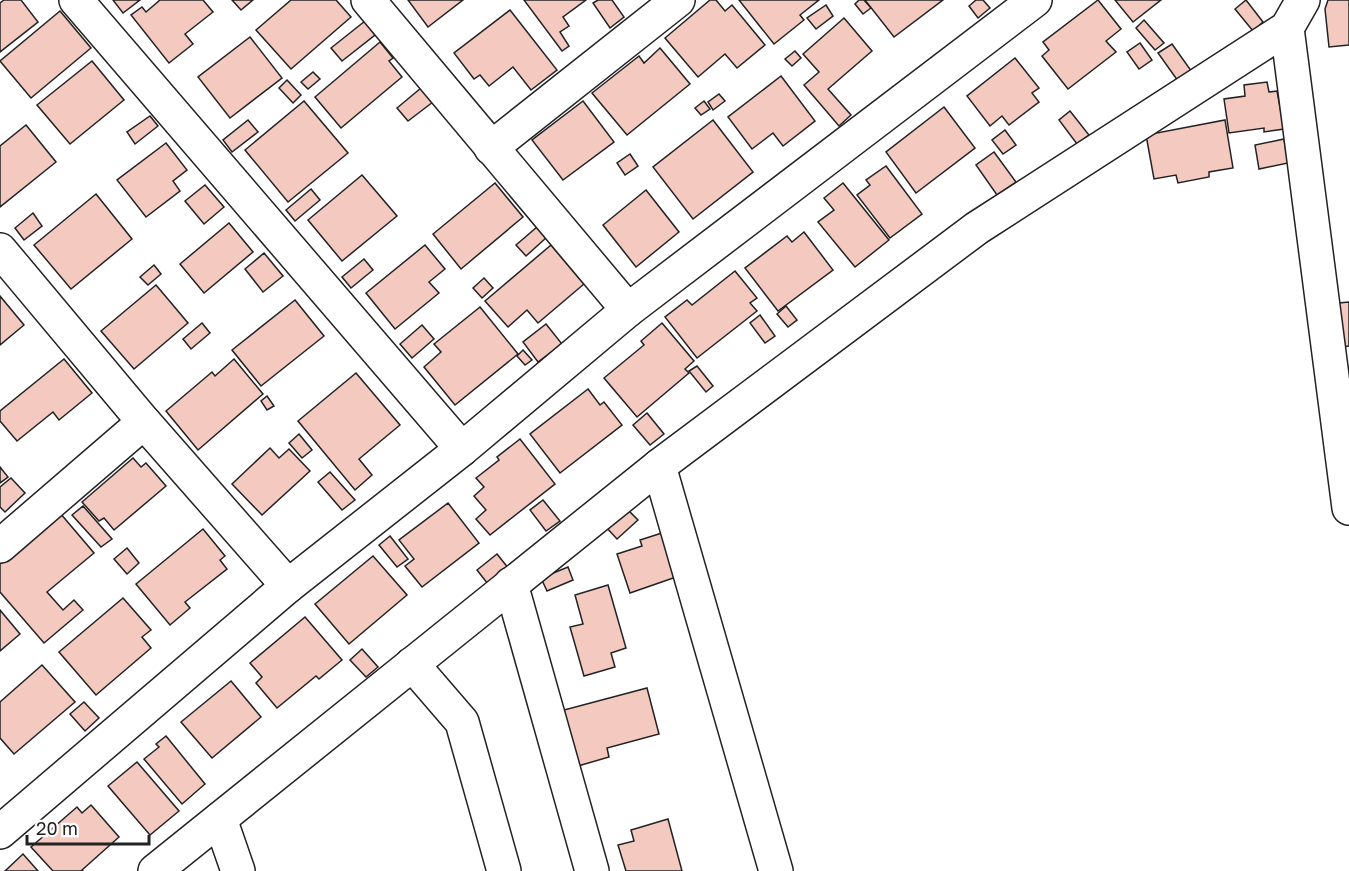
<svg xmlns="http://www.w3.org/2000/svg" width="1349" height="871" viewBox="0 0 1349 871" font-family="'Golos Text',sans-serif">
	<rect width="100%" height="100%" fill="#fff"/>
	<g fill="#f3c9c0" stroke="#222" stroke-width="1.5">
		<polygon points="4,0 21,0 38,22 0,52 0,3"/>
		<polygon points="113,0 140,0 123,13"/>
		<polygon points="160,0 203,0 213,12 185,34 193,44 169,63 131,15 142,7 146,12"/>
		<polygon points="232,0 253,0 241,10"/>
		<polygon points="291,0 336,0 351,17 291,69 256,30"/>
		<polygon points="408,0 463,0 428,27"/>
		<polygon points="524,0 586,0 563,17 569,26 560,32 569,46 562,51"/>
		<polygon points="598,0 612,0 624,17 610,28 593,3"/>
		<polygon points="710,0 716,0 725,11 732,5 765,45 737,68 725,54 698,77 665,38"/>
		<polygon points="739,0 819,0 800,15 804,20 774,44"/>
		<polygon points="859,0 864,0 871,8 863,14 855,4"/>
		<polygon points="865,0 943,0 894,37"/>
		<polygon points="976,0 983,0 990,8 978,18 969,6"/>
		<polygon points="1098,0 1121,29 1106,41 1116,52 1068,89 1042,56 1049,50 1043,42"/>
		<polygon points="1115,0 1161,0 1133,22"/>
		<polygon points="1246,0 1263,22 1253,31 1235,9"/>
		<polygon points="1328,0 1349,0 1349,45 1329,47 1325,9"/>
		<polygon points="826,5 833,16 816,29 807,18"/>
		<polygon points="510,10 557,70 531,90 513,67 489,86 480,75 474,79 454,53"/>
		<polygon points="60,11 91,48 31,98 0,61"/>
		<polygon points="844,18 872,51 828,89 851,115 839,126 804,85 819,72 803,54"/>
		<polygon points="1144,20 1164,43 1155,50 1136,28"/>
		<polygon points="365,21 375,35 342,61 331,48"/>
		<polygon points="250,37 282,78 230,118 198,77"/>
		<polygon points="380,42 393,58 389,61 402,77 341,128 315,97"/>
		<polygon points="1140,43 1152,60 1139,69 1127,52"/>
		<polygon points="1172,44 1192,72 1178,81 1158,53"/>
		<polygon points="660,48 690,84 627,135 592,93 639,56 644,63"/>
		<polygon points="795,51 801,58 792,66 785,59"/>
		<polygon points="1015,58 1039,88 1032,93 1039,102 1009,125 1002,116 990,126 967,96"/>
		<polygon points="92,61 124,100 70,144 37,105"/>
		<polygon points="313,72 320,79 308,89 301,82"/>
		<polygon points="781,76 815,121 783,146 773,133 752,149 728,117"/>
		<polygon points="287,80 301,95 293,103 279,88"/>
		<polygon points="1267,82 1269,92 1277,91 1284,129 1264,132 1264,128 1229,133 1224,99 1245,96 1244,85"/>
		<polygon points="421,88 433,102 408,121 397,108"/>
		<polygon points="719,94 725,101 713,110 708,102"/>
		<polygon points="304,101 348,153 288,202 245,150"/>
		<polygon points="583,101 614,142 563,180 532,140"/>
		<polygon points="704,101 710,109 701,115 695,108"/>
		<polygon points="944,107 975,148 916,193 886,152"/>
		<polygon points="1070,111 1089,135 1077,144 1059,120"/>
		<polygon points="150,116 158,126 135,144 127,132"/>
		<polygon points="248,120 258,132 232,152 223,140"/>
		<polygon points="713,120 753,172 693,219 653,167"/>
		<polygon points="1225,120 1233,168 1209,172 1209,177 1178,183 1176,175 1154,179 1146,135"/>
		<polygon points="26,125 56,162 0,207 0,146"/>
		<polygon points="1005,130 1016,145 1003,154 992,140"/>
		<polygon points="1284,139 1288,163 1259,169 1255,145"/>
		<polygon points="166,143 187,170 173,181 180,191 146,217 117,180"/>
		<polygon points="994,152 1016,182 997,195 976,165"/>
		<polygon points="630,154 638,166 625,175 617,163"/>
		<polygon points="886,166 922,214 890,238 857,195 870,185 866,180"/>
		<polygon points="362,175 397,216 342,261 308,220"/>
		<polygon points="495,183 523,217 461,269 433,234"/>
		<polygon points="843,183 889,240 855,267 818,222 834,210 824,198"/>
		<polygon points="205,185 224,207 204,224 185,201"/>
		<polygon points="311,189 320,200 295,221 286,210"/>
		<polygon points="646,190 679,232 636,267 603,225"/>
		<polygon points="96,194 132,239 71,289 34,245"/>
		<polygon points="33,213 42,226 24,240 15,228"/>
		<polygon points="229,223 253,252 204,293 180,264"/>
		<polygon points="537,227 547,237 526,256 516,245"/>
		<polygon points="804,232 833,270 778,311 745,268 787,236 792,242"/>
		<polygon points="425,245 445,269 429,282 439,293 395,329 366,293"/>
		<polygon points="551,245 584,284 538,323 527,310 508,327 485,301"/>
		<polygon points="264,253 283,276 263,292 245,269"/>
		<polygon points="364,259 373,270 351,288 342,277"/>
		<polygon points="154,265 161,274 148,285 140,277"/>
		<polygon points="735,271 757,298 750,303 757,311 697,358 665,317 687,300 692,305"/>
		<polygon points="484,278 493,288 482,298 473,288"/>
		<polygon points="156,285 188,323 134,369 101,331"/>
		<polygon points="0,296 24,325 0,345"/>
		<polygon points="295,300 324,336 261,386 232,350"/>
		<polygon points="1349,302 1349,346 1342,347 1339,303"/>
		<polygon points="786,306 797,320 788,327 777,314"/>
		<polygon points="480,307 518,354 455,405 424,367 441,352 434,344"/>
		<polygon points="760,315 775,336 765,343 750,323"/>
		<polygon points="202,323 210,333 191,349 183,339"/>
		<polygon points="662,323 694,361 685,369 689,373 637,417 604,378 644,345 641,341"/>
		<polygon points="546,324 562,344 538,362 523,342"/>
		<polygon points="422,325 434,339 412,358 400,344"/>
		<polygon points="523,350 532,360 525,365 517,356"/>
		<polygon points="64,359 92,393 59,420 53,412 17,441 0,421 0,411"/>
		<polygon points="234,359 263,394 198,450 166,411 212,372 215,376"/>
		<polygon points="697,366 713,386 706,392 689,371"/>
		<polygon points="356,373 400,425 359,459 372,475 355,490 298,421"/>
		<polygon points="588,389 600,405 604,402 622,425 560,473 530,434"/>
		<polygon points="267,396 274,406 267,410 261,401"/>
		<polygon points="647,413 664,434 650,445 633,425"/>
		<polygon points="299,434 312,450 302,458 289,443"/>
		<polygon points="520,439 555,484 490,535 476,519 486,510 474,496 484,487 476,478 499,460 497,457"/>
		<polygon points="270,448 279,458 289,449 310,471 262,515 232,484"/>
		<polygon points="133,458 141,467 146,463 166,486 114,530 104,518 99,521 82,502"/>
		<polygon points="0,467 8,477 0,483"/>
		<polygon points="330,472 355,500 342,510 318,482"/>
		<polygon points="11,478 25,493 5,512 0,507 0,487"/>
		<polygon points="543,500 560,521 546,531 530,510"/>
		<polygon points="448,503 479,543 422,587 405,566 414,559 399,540"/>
		<polygon points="83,506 112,539 101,547 72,515"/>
		<polygon points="626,508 638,520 617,539 605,526"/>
		<polygon points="60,513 94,553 47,592 63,610 74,600 83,610 44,643 0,592 0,564"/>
		<polygon points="203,529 225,556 220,560 227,569 185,602 190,608 170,625 136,584"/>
		<polygon points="665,532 679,576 630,593 617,554 642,546 640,540"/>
		<polygon points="390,536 408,559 397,567 379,545"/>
		<polygon points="127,548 139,563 127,574 114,559"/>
		<polygon points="497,554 509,569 488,584 477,570"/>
		<polygon points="373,556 407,595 349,644 315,604"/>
		<polygon points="568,567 573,580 547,591 541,578"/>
		<polygon points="608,585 626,648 611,653 615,667 584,676 570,627 583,624 575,595"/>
		<polygon points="123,598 151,630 142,637 151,648 96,695 59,652"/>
		<polygon points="0,610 20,634 0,651"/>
		<polygon points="305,617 342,660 319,679 316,676 277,708 256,683 262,677 250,663"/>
		<polygon points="362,649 378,667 366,677 350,660"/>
		<polygon points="42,665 75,702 14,754 0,738 0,702"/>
		<polygon points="231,681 261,717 212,758 181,722"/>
		<polygon points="647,688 659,734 607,748 609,757 578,766 564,710"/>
		<polygon points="84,702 99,718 85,731 70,714"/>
		<polygon points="166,736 205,784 182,804 144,759 159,747 156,744"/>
		<polygon points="137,762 179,811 150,835 108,786"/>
		<polygon points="91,805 119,837 82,870 83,871 53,871 31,847 77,807 82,813"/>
		<polygon points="668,819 682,871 626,871 618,845 634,841 631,830"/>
		<polygon points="23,854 38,871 5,871"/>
	</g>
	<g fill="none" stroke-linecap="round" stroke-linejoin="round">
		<g stroke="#222" stroke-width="36">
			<g id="minor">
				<polyline points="76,0 462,449"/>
				<polyline points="368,0 628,310"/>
				<polyline points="1287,28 1349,508"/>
				<polyline points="491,148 678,0"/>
				<polyline points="0,250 144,422 288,586"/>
				<polyline points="659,466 776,871"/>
				<polyline points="0,546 144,422"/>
				<polyline points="511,584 592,871"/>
				<polyline points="412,664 462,722 504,871"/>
				<polyline points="220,819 238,871"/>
				<polyline points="0,832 288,586 462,449 628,310 1035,0"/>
				<polyline points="155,871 659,466 977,228 1287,28 1303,0"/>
			</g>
		</g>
		<use href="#minor" stroke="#fff" stroke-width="33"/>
	</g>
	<path d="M27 835v9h122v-9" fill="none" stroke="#222222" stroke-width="3"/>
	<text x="36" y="835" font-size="18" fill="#222222" stroke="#ffffff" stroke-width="4.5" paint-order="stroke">20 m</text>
</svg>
